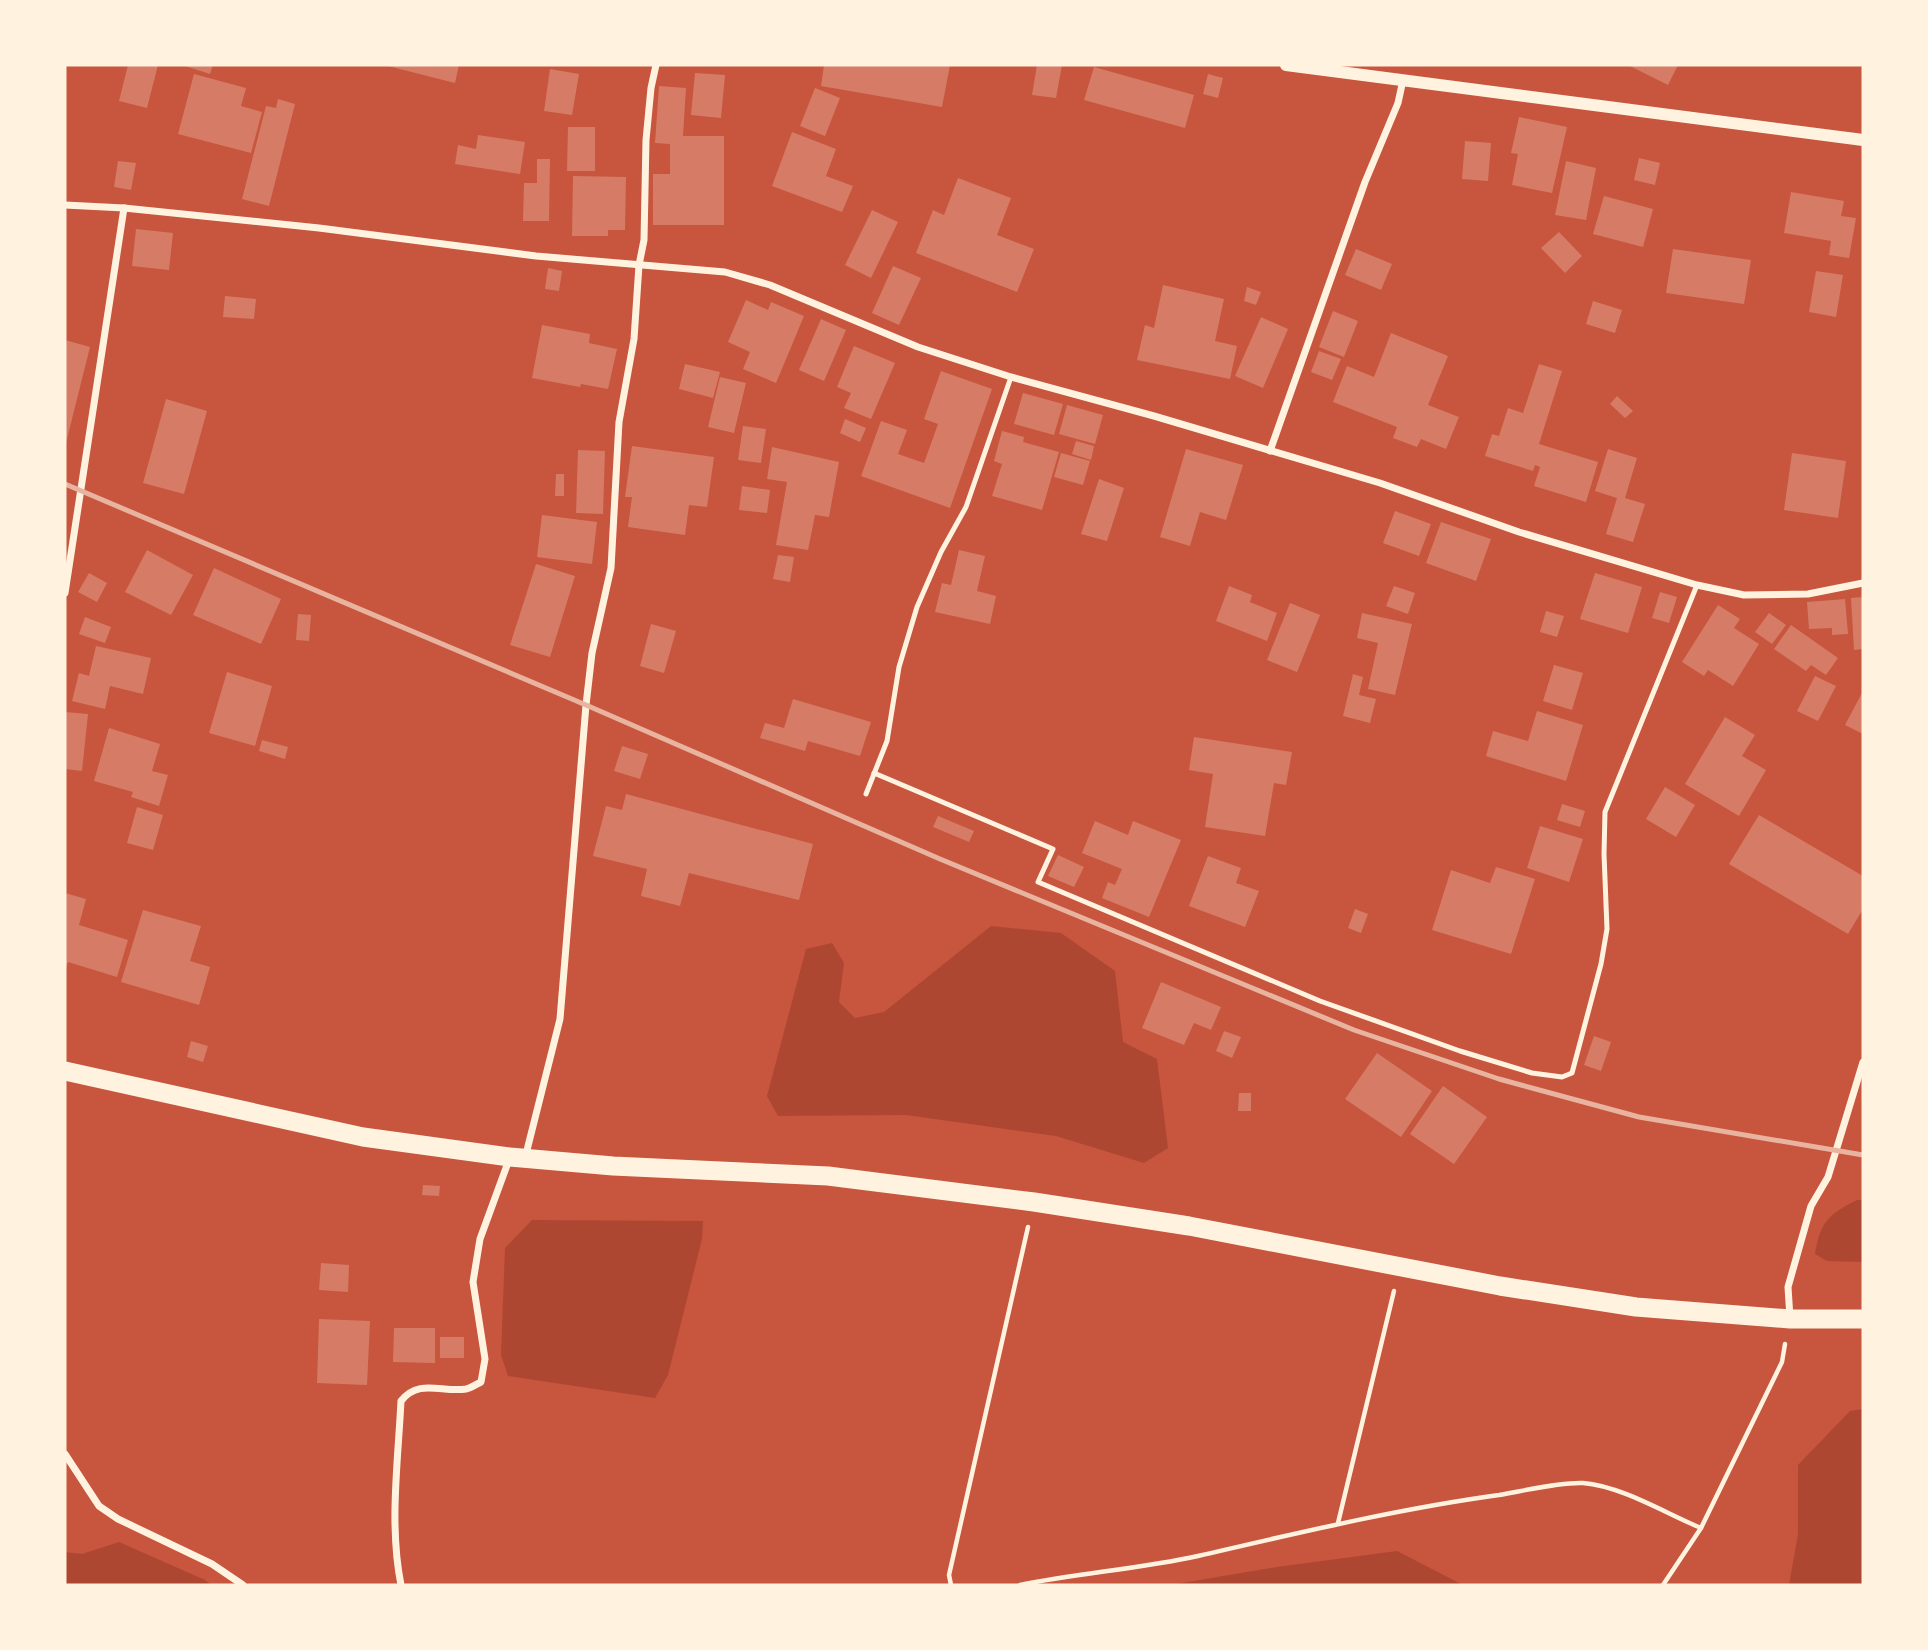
<svg xmlns="http://www.w3.org/2000/svg" width="1928" height="1650" viewBox="0 0 1928 1650" font-family="Signika,sans-serif">
	<rect width="100%" height="100%" fill="#c8553d"/>
	<g fill="#ae4732">
		<polygon points="991,926 1061,933 1115,971 1123,1042 1157,1059 1168,1148 1144,1163 1056,1136 906,1115 778,1116 767,1096 806,949 832,943 844,963 839,1002 855,1018 884,1012"/>
		<path d="M1857,1200H1863V1262L1827,1261L1815,1254C1820,1222 1829,1214 1857,1200Z"/>
		<polygon points="532,1220 703,1221 702,1239 668,1375 655,1398 508,1376 501,1355 505,1248"/>
		<polygon points="1863,1409 1863,1585 1789,1585 1798,1534 1798,1465 1850,1411"/>
		<polygon points="119,1542 205,1580 211,1585 65,1585 65,1552 82,1554"/>
		<polygon points="1397,1551 1463,1585 1170,1585 1277,1567"/>
	</g>
	<g fill="#d67c66">
		<polygon points="128,65 158,65 147,108 119,101"/>
		<polygon points="182,65 213,65 210,74"/>
		<polygon points="384,65 459,65 455,83"/>
		<polygon points="824,65 950,65 942,107 821,86"/>
		<polygon points="1037,65 1062,65 1056,98 1032,95"/>
		<polygon points="1628,65 1678,65 1668,85"/>
		<polygon points="1094,67 1194,95 1185,128 1084,100"/>
		<polygon points="550,69 579,74 572,115 544,111"/>
		<polygon points="695,73 725,75 721,118 691,115"/>
		<polygon points="194,74 246,88 241,106 262,112 251,153 178,134"/>
		<polygon points="1208,74 1223,78 1218,98 1203,94"/>
		<polygon points="659,86 686,88 683,136 724,136 724,225 653,225 653,174 670,174 670,144 655,143"/>
		<polygon points="815,88 840,98 825,136 800,126"/>
		<polygon points="278,99 295,104 269,206 242,199 266,106 276,108"/>
		<polygon points="1519,117 1567,127 1552,193 1512,185 1518,154 1511,153"/>
		<polygon points="568,127 595,127 595,171 567,171"/>
		<polygon points="792,132 836,149 826,176 853,186 842,212 772,186"/>
		<polygon points="478,135 525,142 520,174 455,164 458,145 476,149"/>
		<polygon points="1465,141 1491,143 1488,181 1462,179"/>
		<polygon points="1639,158 1660,163 1655,185 1634,180"/>
		<polygon points="537,159 550,159 549,221 523,221 524,183 537,183"/>
		<polygon points="118,161 136,163 131,190 114,187"/>
		<polygon points="1566,161 1596,168 1586,220 1555,215"/>
		<polygon points="573,176 626,177 625,230 608,230 608,236 572,236"/>
		<polygon points="958,178 1011,198 997,235 1034,249 1017,292 916,253 933,210 944,215"/>
		<polygon points="1791,192 1844,201 1841,216 1856,218 1849,258 1829,255 1831,241 1784,233"/>
		<polygon points="1604,196 1653,209 1643,247 1593,234"/>
		<polygon points="872,210 898,222 871,278 845,265"/>
		<polygon points="136,229 173,233 169,270 132,266"/>
		<polygon points="1559,232 1582,256 1565,273 1541,248"/>
		<polygon points="1356,249 1392,264 1381,290 1345,275"/>
		<polygon points="1673,249 1751,260 1744,304 1666,293"/>
		<polygon points="893,266 921,278 899,325 872,313"/>
		<polygon points="548,268 562,271 559,291 545,289"/>
		<polygon points="1816,271 1843,275 1836,317 1809,312"/>
		<polygon points="1163,285 1224,299 1215,341 1237,346 1230,379 1137,360 1145,325 1154,328"/>
		<polygon points="1247,287 1261,292 1256,305 1244,301"/>
		<polygon points="225,296 256,299 254,319 223,317"/>
		<polygon points="746,300 768,310 771,302 804,316 776,383 743,369 750,352 728,342"/>
		<polygon points="1593,301 1622,310 1615,333 1586,324"/>
		<polygon points="1333,311 1358,321 1344,357 1319,347"/>
		<polygon points="1261,317 1288,329 1263,388 1235,376"/>
		<polygon points="821,319 846,330 824,381 799,370"/>
		<polygon points="542,325 590,334 589,343 617,349 608,389 581,384 580,387 532,378"/>
		<polygon points="1391,333 1448,356 1428,405 1459,417 1446,449 1421,439 1417,447 1393,438 1397,427 1333,402 1347,366 1374,377"/>
		<polygon points="65,340 90,347 66,443 65,443"/>
		<polygon points="854,346 895,363 871,419 844,408 851,393 837,387"/>
		<polygon points="1319,351 1341,359 1332,380 1311,372"/>
		<polygon points="685,364 720,372 713,398 679,389"/>
		<polygon points="1539,364 1562,371 1539,444 1598,462 1586,502 1534,486 1540,467 1535,465 1533,471 1485,456 1492,434 1499,436 1508,408 1523,413"/>
		<polygon points="941,371 992,389 950,508 861,476 881,421 907,430 898,454 924,463 938,424 924,419"/>
		<polygon points="720,377 746,383 734,433 708,427"/>
		<polygon points="1023,393 1063,404 1054,435 1014,424"/>
		<polygon points="1617,396 1633,411 1625,418 1610,404"/>
		<polygon points="166,399 207,411 184,494 143,483"/>
		<polygon points="1067,405 1103,415 1095,444 1059,434"/>
		<polygon points="845,419 866,428 860,442 840,433"/>
		<polygon points="743,426 766,429 761,463 738,460"/>
		<polygon points="1002,431 1024,437 1023,442 1059,452 1042,510 992,496 1002,464 994,461"/>
		<polygon points="1076,441 1094,446 1091,460 1072,454"/>
		<polygon points="632,446 714,457 707,507 689,505 685,535 628,527 632,497 625,497"/>
		<polygon points="772,447 839,462 829,517 815,515 808,550 776,545 787,482 767,479"/>
		<polygon points="1186,449 1243,465 1226,520 1200,512 1190,546 1160,537"/>
		<polygon points="1608,449 1637,458 1625,498 1645,504 1633,542 1606,534 1617,498 1595,491"/>
		<polygon points="578,450 605,451 603,514 576,513"/>
		<polygon points="1061,453 1090,461 1083,485 1054,477"/>
		<polygon points="1792,453 1846,461 1838,518 1784,510"/>
		<polygon points="556,474 564,474 564,496 555,496"/>
		<polygon points="1099,479 1124,488 1107,541 1081,534"/>
		<polygon points="742,486 770,490 767,513 739,510"/>
		<polygon points="1395,511 1431,524 1419,556 1383,543"/>
		<polygon points="542,515 597,522 592,564 537,557"/>
		<polygon points="1441,522 1491,539 1476,581 1426,563"/>
		<polygon points="147,550 193,575 171,615 125,592"/>
		<polygon points="959,550 985,556 977,591 996,596 990,624 935,612 942,583 951,585"/>
		<polygon points="778,555 794,557 790,582 773,579"/>
		<polygon points="536,564 575,576 550,657 510,645"/>
		<polygon points="214,568 281,599 261,644 193,615"/>
		<polygon points="89,573 107,583 97,602 78,592"/>
		<polygon points="1595,573 1642,587 1628,633 1580,619"/>
		<polygon points="1229,586 1252,595 1250,602 1277,613 1267,641 1216,621"/>
		<polygon points="1394,586 1415,593 1408,614 1386,606"/>
		<polygon points="1660,592 1677,597 1669,623 1652,618"/>
		<polygon points="1863,597 1863,649 1854,650 1851,598"/>
		<polygon points="1845,599 1848,634 1832,635 1832,628 1809,629 1807,602"/>
		<polygon points="1290,603 1320,615 1297,672 1267,660"/>
		<polygon points="1718,605 1740,619 1734,628 1759,644 1733,686 1708,670 1704,676 1682,662"/>
		<polygon points="1546,611 1564,616 1557,637 1540,632"/>
		<polygon points="1362,613 1412,624 1395,695 1368,689 1378,643 1357,638"/>
		<polygon points="1769,613 1786,625 1772,644 1755,632"/>
		<polygon points="298,614 311,615 309,641 296,640"/>
		<polygon points="85,617 111,627 105,643 79,634"/>
		<polygon points="651,624 676,631 664,673 640,666"/>
		<polygon points="1791,625 1838,658 1826,675 1811,665 1806,671 1774,649"/>
		<polygon points="96,646 151,658 143,694 110,686 105,709 72,701 79,673 89,676"/>
		<polygon points="1554,665 1583,673 1572,710 1543,701"/>
		<polygon points="227,672 272,686 255,746 209,733"/>
		<polygon points="1353,674 1363,677 1359,695 1376,699 1370,723 1343,716"/>
		<polygon points="1815,676 1836,686 1818,721 1797,711"/>
		<polygon points="1863,691 1863,734 1845,725"/>
		<polygon points="793,699 871,722 860,756 808,741 805,751 760,738 765,723 784,728"/>
		<polygon points="1537,711 1583,725 1566,781 1486,756 1493,731 1528,741"/>
		<polygon points="65,712 88,714 82,771 65,769"/>
		<polygon points="1725,717 1755,735 1742,756 1766,770 1739,816 1685,784"/>
		<polygon points="109,728 160,744 152,771 168,775 159,806 131,797 133,792 94,781"/>
		<polygon points="1194,737 1292,752 1286,785 1274,783 1265,836 1205,827 1213,774 1189,770"/>
		<polygon points="262,740 288,747 285,759 259,751"/>
		<polygon points="622,746 648,754 640,779 614,771"/>
		<polygon points="1665,787 1695,805 1676,837 1646,819"/>
		<polygon points="626,794 813,844 799,900 689,873 680,906 641,896 647,869 593,856 606,806 622,810"/>
		<polygon points="1562,804 1585,811 1580,827 1557,820"/>
		<polygon points="137,807 163,815 153,850 127,843"/>
		<polygon points="1759,815 1863,876 1863,909 1848,934 1729,864"/>
		<polygon points="938,816 974,831 969,842 933,827"/>
		<polygon points="1095,821 1128,835 1133,821 1181,840 1149,917 1102,898 1108,882 1115,885 1122,869 1082,853"/>
		<polygon points="1540,826 1583,839 1569,882 1527,868"/>
		<polygon points="1058,855 1084,867 1074,887 1048,876"/>
		<polygon points="1208,856 1241,868 1236,883 1259,891 1245,927 1189,906"/>
		<polygon points="1496,867 1535,879 1511,954 1432,930 1451,870 1490,883"/>
		<polygon points="65,893 86,899 79,925 128,940 117,977 68,962 65,971"/>
		<polygon points="1355,909 1368,914 1361,933 1348,928"/>
		<polygon points="143,910 201,926 190,961 210,967 199,1005 121,982"/>
		<polygon points="1161,982 1221,1007 1211,1030 1194,1023 1184,1045 1142,1028"/>
		<polygon points="1224,1031 1241,1037 1232,1058 1216,1051"/>
		<polygon points="1594,1036 1611,1042 1601,1071 1584,1065"/>
		<polygon points="191,1041 208,1046 203,1062 187,1057"/>
		<polygon points="1377,1053 1432,1091 1401,1137 1345,1099"/>
		<polygon points="1443,1086 1487,1117 1454,1164 1410,1134"/>
		<polygon points="1239,1093 1251,1093 1251,1111 1238,1111"/>
		<polygon points="423,1185 440,1186 439,1196 422,1195"/>
		<polygon points="321,1263 349,1265 348,1292 319,1290"/>
		<polygon points="319,1319 370,1321 367,1385 317,1383"/>
		<polygon points="394,1328 435,1328 435,1363 393,1362"/>
		<rect x="440" y="1337" width="24" height="21"/>
	</g>
	<g fill="none" stroke-linecap="round" stroke-linejoin="round">
		<g stroke="#fff3e0" stroke-width="4.5">
			<polyline points="1338,1523 1394,1291"/>
			<polyline points="951,1585 949,1575 1028,1227"/>
			<path d="M1020,1585C1079,1573 1139,1569 1198,1556C1298,1533 1397,1509 1499,1495C1523,1491 1559,1482 1583,1483C1621,1486 1665,1513 1701,1528"/>
			<polyline points="1663,1585 1701,1528 1782,1362 1785,1344"/>
		</g>
		<g stroke="#fff3e0" stroke-width="5">
			<polyline points="874,773 1053,849 1038,882 1320,1001 1460,1051 1532,1073 1562,1077 1572,1073 1601,964 1607,929 1604,854 1605,812 1697,585"/>
			<polyline points="866,794 887,741 899,667 917,607 941,552 966,507 1011,377"/>
		</g>
		<g stroke="#fff3e0" stroke-width="7">
			<polyline points="65,205 124,208 319,228 536,256 725,272 770,285 918,347 1011,377 1154,416 1380,483 1519,532 1697,585 1744,595 1808,594 1863,583"/>
			<polyline points="1270,451 1365,182 1398,103 1403,80"/>
			<polyline points="65,593 124,208"/>
			<polyline points="525,1158 560,1019 586,705 592,653 611,568 619,422 634,339 639,265 644,240 646,140 651,88 656,65"/>
			<polyline points="1790,1318 1788,1287 1811,1206 1828,1177 1863,1062"/>
			<polyline points="65,1454 99,1506 118,1519 212,1564 243,1585"/>
			<path d="M401,1585C389,1525 398,1462 401,1401C419,1378 442,1393 466,1389C471,1388 477,1384 481,1382L485,1359L473,1282L480,1239L510,1157"/>
		</g>
		<polyline stroke="#fff3e0" stroke-width="12" points="1286,65 1863,140"/>
		<polyline stroke="#fff3e0" stroke-width="19" points="65,1071 363,1137 510,1157 613,1166 828,1176 1034,1202 1189,1226 1500,1286 1636,1307 1790,1319 1863,1319"/>
		<polyline stroke="#e9b49f" stroke-width="5" points="65,484 586,705 940,859 1354,1030 1499,1079 1639,1117 1863,1155"/>
	</g>
	<rect width="1928" height="1650" fill="none" stroke="#fff3e0" stroke-width="133"/>
</svg>
